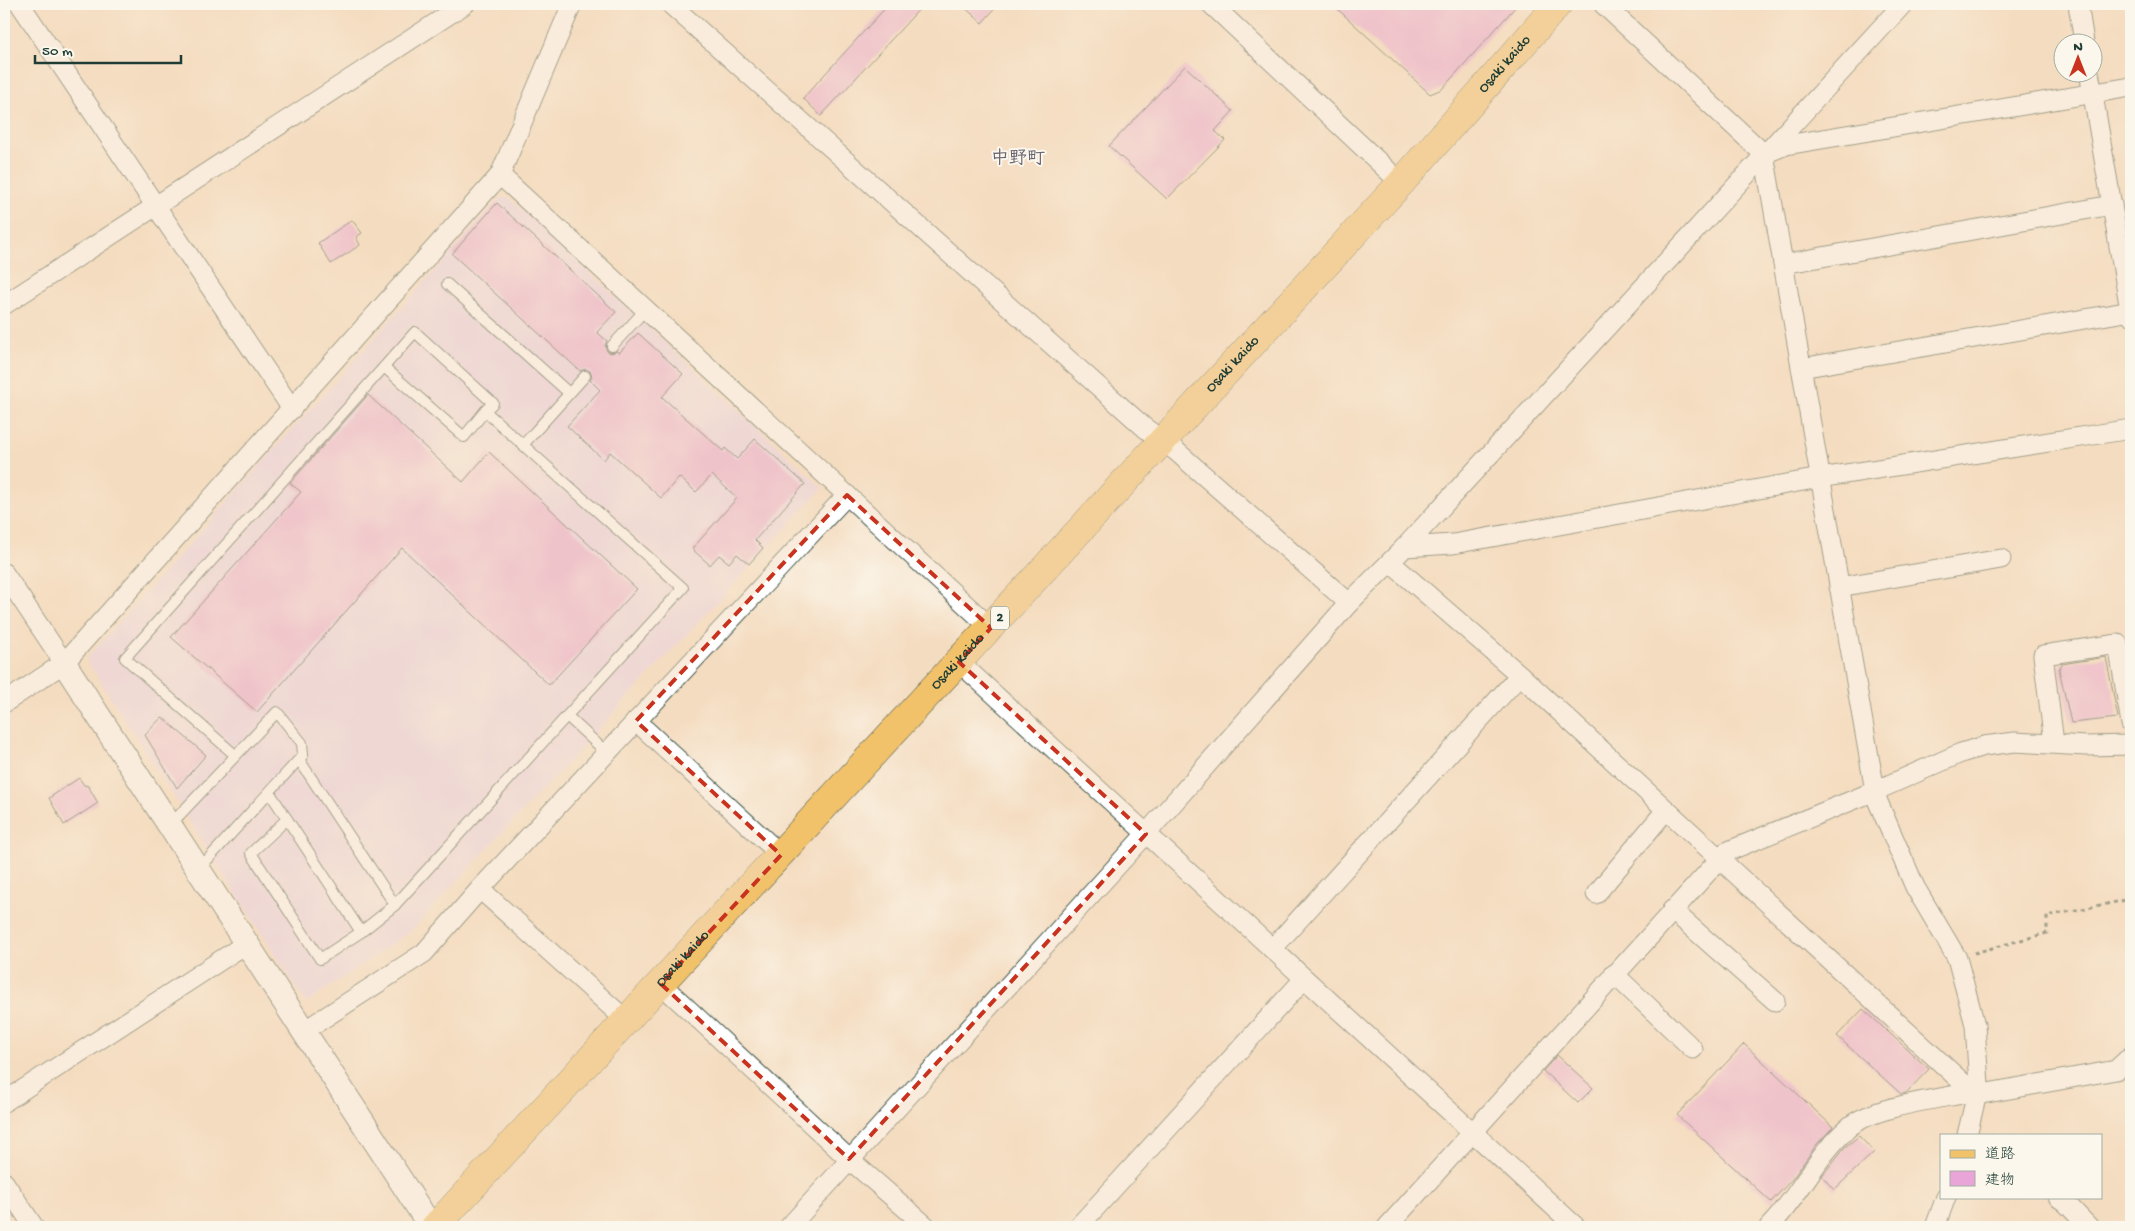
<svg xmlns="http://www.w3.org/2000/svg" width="2135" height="1231" viewBox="0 0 2135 1231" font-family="'Gochi Hand','Klee One',sans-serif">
	<rect width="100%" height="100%" fill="#fbf7ec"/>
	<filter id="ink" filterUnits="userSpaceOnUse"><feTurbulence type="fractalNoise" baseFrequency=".02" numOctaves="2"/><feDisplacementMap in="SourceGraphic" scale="10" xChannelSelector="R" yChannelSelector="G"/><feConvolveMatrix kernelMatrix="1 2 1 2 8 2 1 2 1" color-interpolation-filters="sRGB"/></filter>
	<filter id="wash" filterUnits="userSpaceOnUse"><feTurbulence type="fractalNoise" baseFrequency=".0096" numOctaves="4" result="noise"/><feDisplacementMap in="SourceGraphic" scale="20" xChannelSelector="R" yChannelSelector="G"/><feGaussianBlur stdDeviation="1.12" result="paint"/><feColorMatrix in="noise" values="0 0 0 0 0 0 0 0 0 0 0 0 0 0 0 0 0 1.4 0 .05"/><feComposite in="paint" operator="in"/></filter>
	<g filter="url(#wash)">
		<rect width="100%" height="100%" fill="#f4dcc0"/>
		<polygon fill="#e8d2ee" points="500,198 509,198 823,488 411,931 306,1003 86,659"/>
		<g id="blocks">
			<g fill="#e9a5d8">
				<polygon points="889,4 924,4 821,116 803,98"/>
				<polygon points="961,4 999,4 982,23"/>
				<polygon points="1332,4 1518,4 1442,89 1430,94"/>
				<polygon points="1185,66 1233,111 1215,131 1225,140 1167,199 1109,146"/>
				<polygon points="497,203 616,312 597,332 607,341 605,345 607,351 611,353 617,351 619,353 638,333 683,374 662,397 723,451 725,448 737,459 755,439 805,484 755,540 763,548 749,564 737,554 729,563 719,555 710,565 692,549 737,498 712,475 696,492 679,477 661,498 610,452 604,460 567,426 600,390 590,380 592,377 590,371 586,369 580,371 452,254"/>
				<polygon points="352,220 362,233 356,237 360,245 331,264 318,243"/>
				<polygon points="368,395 463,482 489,452 637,589 549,685 402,548 257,712 171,637 301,492 290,483"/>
				<polygon points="2106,657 2118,718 2071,723 2059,669 2062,664"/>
				<polygon points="162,717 206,755 177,788 145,735"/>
				<polygon points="79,778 84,785 88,786 98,803 64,825 49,798"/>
				<polygon points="1863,1009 1929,1069 1906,1093 1901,1094 1837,1036"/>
				<polygon points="1744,1044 1833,1127 1817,1144 1793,1178 1771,1202 1677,1115"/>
				<polygon points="1557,1055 1593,1088 1578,1103 1543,1071"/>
				<polygon points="1859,1136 1874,1152 1834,1190 1822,1176 1845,1147"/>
			</g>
		</g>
	</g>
	<g filter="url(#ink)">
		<use href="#blocks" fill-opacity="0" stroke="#3f5549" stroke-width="1"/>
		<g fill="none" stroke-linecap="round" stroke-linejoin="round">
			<g stroke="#3f5549" stroke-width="12">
				<g id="service">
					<polyline points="447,284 569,393"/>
					<polyline points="612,346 646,309"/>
					<polyline points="384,367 464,437 485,411"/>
					<polyline points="523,445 585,376"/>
					<polyline points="567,716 607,753"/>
					<polyline points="235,755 125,658 415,332 493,403 485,411 683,588 395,905 300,761"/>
					<polyline points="270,793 361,932 395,905"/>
					<polyline points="287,819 251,853 320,959 361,932"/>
					<polyline points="170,825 277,712 302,743 303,755 199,869"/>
				</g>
			</g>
			<g stroke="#3f5549" stroke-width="21">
				<g id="minor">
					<polyline points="20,4 292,409"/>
					<polyline points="670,4 1145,428 1176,451 1349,603"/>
					<polyline points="1211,4 1401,183"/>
					<polyline points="1603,4 1764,154"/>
					<polyline points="2078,4 2084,42"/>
					<polyline points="2089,72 2131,316"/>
					<polyline points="500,175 991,628"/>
					<polyline points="1783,264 2112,205"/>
					<polyline points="4,305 465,4"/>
					<polyline points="1801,368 2131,311"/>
					<polyline points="1405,547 1903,4"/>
					<polyline points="1391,563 1520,675 1976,1095 2116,1070 2131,1056"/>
					<polyline points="4,573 64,663"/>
					<polyline points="1839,587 2001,559"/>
					<polyline points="959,662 1576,1227"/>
					<polyline points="4,703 64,663 500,175 572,4"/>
					<polyline points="636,721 781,855"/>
					<polyline points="2054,743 2043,655 2118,644 2131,724"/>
					<polyline points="480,889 627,1021"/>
					<polyline points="1596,894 1666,810"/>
					<polyline points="1672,910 1775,1001"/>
					<polyline points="1272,949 1520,675"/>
					<polyline points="1614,974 1693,1049"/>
					<polyline points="661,984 849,1159 927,1227"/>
					<polyline points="304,1031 424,953 480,889 847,495"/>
					<polyline points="4,1102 247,943"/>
					<polyline points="1967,1135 1979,1085 1975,1025 1957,958 1915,887 1878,802 1875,791 1764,154 1786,145 2131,87"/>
					<polyline points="4,1182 34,1227"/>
					<polyline points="2058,1197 2066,1203 2089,1227"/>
					<polyline points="789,1227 1146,834 1349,603 1405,547 1453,544 1820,478 2131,429"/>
					<polyline points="1078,1227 1304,979"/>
					<polyline points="1387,1227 1726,852 1875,791 1961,753 1984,746 2015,742 2086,746 2131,745"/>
					<path d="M1769,1227C1799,1197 1816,1156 1848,1128C1872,1106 1939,1099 1972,1092"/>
					<polyline points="1935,1227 1946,1197"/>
				</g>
			</g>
			<g stroke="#3f5549" stroke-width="26">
				<polyline id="tertiary" points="64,663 431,1227"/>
			</g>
			<g stroke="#3f5549" stroke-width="29">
				<g id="primary">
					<path id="s1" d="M435,1227L1401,183L1558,4"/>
				</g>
			</g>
			<polyline stroke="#3f5549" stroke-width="3" stroke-dasharray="4 4" stroke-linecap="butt" points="1974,953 2047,933 2047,916 2131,899"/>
			<use href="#service" stroke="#fff" stroke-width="10"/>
			<use href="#minor" stroke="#fff" stroke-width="19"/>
			<use href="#tertiary" stroke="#fff" stroke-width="24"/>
			<use href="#primary" stroke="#f2c26a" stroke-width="28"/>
		</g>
	</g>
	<path d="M0 0H2135V1231H0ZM847,495L991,628L959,662L1146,834L849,1159L661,984L781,855L636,721Z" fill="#f4dcc0" fill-opacity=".55" fill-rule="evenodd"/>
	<path fill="none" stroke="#c8321e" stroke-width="4" stroke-dasharray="10 6" stroke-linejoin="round" d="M847,495L991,628L959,662L1146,834L849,1159L661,984L781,855L636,721Z"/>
	<g text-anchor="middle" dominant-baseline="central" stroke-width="4" stroke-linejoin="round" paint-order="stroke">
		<rect fill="#fbf7ec" stroke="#61756b" stroke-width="1" x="991" y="606.5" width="18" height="23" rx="4"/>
		<g font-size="14" font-weight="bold" fill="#1f3d34">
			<text x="1000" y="618">2</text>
		</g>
		<g font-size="15" fill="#1f3d34" stroke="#fbf7ec">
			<text stroke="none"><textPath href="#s1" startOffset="1580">Osaki kaido</textPath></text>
			<text stroke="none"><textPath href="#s1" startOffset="1175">Osaki kaido</textPath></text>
			<text stroke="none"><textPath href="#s1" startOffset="770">Osaki kaido</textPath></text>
			<text stroke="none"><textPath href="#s1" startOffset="365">Osaki kaido</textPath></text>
		</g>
		<g font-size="18" font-weight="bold" fill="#66616d" stroke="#fbf7ec">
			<text x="1018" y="159">中野町</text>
		</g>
	</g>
	<rect width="2135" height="1231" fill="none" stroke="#fbf7ec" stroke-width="20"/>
	<rect x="1940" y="1134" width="162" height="65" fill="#fbf7ec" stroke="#a3ada2"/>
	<rect x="1950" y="1150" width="25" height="8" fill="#f2c26a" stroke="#a3ada2"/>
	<text x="1985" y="1158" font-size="15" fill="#1f3d34">道路</text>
	<rect x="1950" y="1171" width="25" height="15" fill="#e9a5d8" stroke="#a3ada2"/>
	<text x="1985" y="1184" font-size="15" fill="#1f3d34">建物</text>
	<g transform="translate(2078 58)"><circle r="24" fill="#fbf7ec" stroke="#a3ada2"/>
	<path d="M0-4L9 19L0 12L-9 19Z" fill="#c8321e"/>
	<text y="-8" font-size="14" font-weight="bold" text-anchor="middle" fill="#1f3d34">N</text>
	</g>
	<path d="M35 55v8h146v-8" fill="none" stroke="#1f3d34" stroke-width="2.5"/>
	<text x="42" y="55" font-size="15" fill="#1f3d34" stroke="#fbf7ec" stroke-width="4" paint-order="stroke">50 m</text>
</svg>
